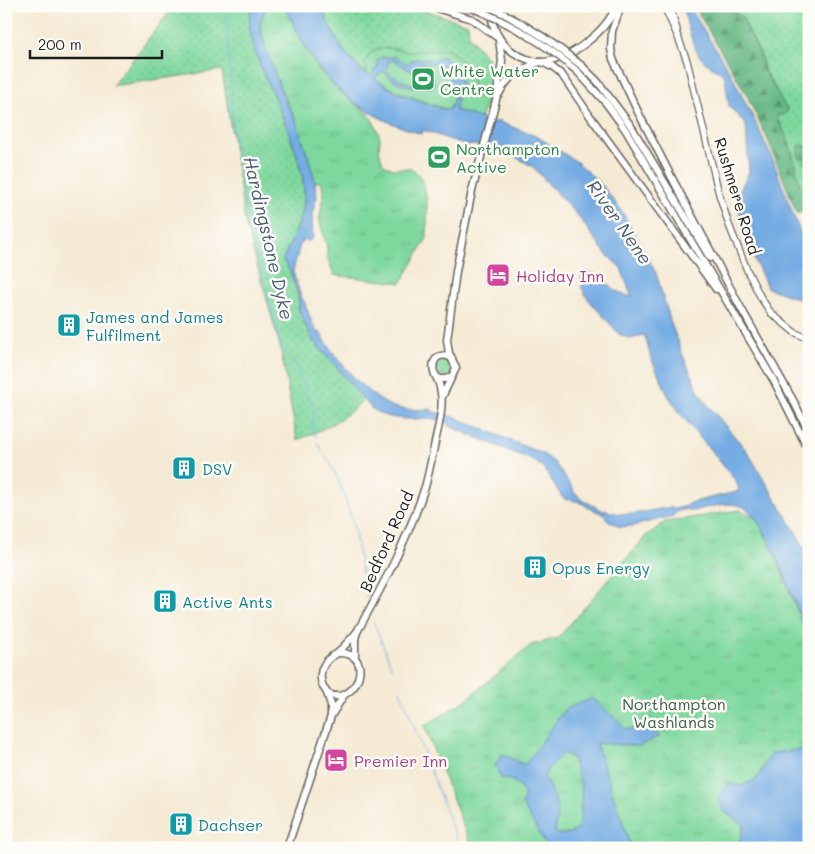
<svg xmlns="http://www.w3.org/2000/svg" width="815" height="854" viewBox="0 0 815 854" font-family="Mali,sans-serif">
	<defs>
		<pattern id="grass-dots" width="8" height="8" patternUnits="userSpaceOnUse" patternTransform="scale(1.25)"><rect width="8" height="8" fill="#7ed89e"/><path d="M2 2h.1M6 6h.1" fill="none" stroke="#6cb988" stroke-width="1.8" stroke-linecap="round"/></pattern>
		<pattern id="forest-firs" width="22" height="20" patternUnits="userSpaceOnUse" patternTransform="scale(1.25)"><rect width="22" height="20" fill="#66b885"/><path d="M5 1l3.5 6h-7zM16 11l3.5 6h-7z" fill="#53956c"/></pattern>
		<pattern id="park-tufts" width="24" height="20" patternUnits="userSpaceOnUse" patternTransform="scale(1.25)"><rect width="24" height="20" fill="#7ed89e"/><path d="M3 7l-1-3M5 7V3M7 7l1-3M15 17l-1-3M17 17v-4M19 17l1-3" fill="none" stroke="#6cb988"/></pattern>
	</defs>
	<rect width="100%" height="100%" fill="#fdfcf7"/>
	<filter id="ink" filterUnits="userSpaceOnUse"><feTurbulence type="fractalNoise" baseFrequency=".02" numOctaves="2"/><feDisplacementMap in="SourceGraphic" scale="10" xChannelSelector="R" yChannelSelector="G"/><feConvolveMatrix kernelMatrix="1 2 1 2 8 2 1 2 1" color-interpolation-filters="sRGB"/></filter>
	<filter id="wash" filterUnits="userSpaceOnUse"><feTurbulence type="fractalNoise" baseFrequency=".0096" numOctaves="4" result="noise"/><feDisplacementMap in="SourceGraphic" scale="20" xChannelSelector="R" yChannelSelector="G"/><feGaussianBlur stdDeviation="1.12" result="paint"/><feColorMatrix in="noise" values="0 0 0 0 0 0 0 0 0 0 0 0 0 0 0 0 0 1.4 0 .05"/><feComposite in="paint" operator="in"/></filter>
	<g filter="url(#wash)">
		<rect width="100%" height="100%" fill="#f5ead4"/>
		<g fill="url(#grass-dots)" stroke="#4d7a5d">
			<path d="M174,6H252C241,34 269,84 280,111C291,138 306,172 304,202C302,222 291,241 283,259L290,271L299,298V311L312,339L364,399C347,418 321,431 297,440L280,346L245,223L222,70L112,86Z"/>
			<path d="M322,6H411L468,24L469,36L491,63L488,98L475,95C470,72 467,63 447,49L411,52L388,48L365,62L367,74C346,56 328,34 322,6Z"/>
			<polygon points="710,6 809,6 809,184 807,187 801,189 791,149 782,127 777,119 776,89 765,72 760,54 742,17 729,10"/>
			<circle cx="444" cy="367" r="9"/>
		</g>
		<g fill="url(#forest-firs)" stroke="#416a50">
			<path d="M694,6H710L729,10L742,17L760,54L765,72L788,111L784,115H778L777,119C791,140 795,165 801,189L807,187L809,184V210L797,214L767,138L745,92Z"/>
			<path d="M800,145L806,146L809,153V164C798,162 796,153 800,145Z"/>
		</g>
		<g fill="url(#park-tufts)" stroke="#4d7a5d">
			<polygon points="282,6 287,11 305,47 319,70 339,91 368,114 375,124 380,138 379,150 383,164 393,169 411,168 419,175 422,180 427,200 427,238 401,283 334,275 327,256 327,247 319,219 323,200 322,182 315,182 301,135 296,120 278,83 265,47 260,25 260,20 266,9 271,6"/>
			<polygon points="740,510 756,518 773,549 809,641 809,848 472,848 424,726 466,700 531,645 558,638 646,536 665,522"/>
		</g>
		<path fill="#7ed89e" stroke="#4d7a5d" d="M388,48L411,52L447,49C467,63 470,72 475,95L488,98L480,119C441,107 402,98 367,74L365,62L373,50Z"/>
		<g fill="#74ace3" stroke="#486480" fill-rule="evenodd">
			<path d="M252,6H271L266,9L263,13L260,25L265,47L283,96L296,120L314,176L317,197L312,214L313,238L308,242L304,239L300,245L293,271L301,297L304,301L313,325H314L316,332H320C333,356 364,393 389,405C402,411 417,410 431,409L433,412L452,416L543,454L554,462L574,490L573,492L578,495L579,498L604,511L607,510L613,514L614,512L618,514H633L671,507L674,509L687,506L689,503L736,492L739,489L736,481L683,417L669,397L651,358L645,336L642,335L632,339L620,335L587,298L582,288L581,276L586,272L595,274L616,291L631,297V295L621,268L606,254L577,215L532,166L508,153L474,145H465L423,130L422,134C369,118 332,94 304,46C297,33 292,14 281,6H322C326,24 351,71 371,75L375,72L373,71L378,67L377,61L382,57H396L407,64C413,56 425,59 435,60L440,56C445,58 455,64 457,69C460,74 458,77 461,82L455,110L496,123L497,121L538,137L577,162L602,185L621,210L638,239L656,273L670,320L681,351L699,392L708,405L747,451L794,529L809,557V641C798,613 768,516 741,506C727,501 707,508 692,511C687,508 676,510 673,516L633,526L620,527L609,521L602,514L577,501H574L569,498L568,501L562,497L543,467L534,461L456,429L449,426L444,420C421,417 390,424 371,408L312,339L299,311V298L290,271L283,259C291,241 302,222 304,202C306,171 291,138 280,111C269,84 241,34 252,6ZM392,60C400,62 405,70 414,71L421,63H435L442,66L448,65C453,67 456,71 455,76L446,81C447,88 451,89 456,92L450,109H442L396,92L374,78L384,71C392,82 405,87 418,87C423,86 425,85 430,88L435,85V81L431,79C429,80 427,82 424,83C412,88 394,78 386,70L389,61Z"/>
			<path d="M682,6H689L731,74L757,125L772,158L809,256V307L802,300L770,289L767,287L753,256L744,230L738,206L737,196L749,172L746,125L729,106L725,77C720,69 707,66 701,58C690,44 688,23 682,6Z"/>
			<path d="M593,698L626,729H649L660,736L639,746L596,743L631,848H548L522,804L525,794L514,781L501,778L495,766L502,754L525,765L565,709ZM562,754H565L572,757C574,767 580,777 581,787C582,793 581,800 581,807C581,826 578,838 556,833C554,827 556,823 557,817C558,802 551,789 544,777L548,769Z"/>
			<polygon points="805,749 809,755 809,848 726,848 740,840 744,824 724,812 718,798 729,783 741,786 757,779 771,753"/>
		</g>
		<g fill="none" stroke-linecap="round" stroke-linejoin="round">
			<g stroke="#74ace3" stroke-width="1">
				<polyline points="226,6 233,132 248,221 281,346 295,362 314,410 313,429 316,437"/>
				<path d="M318,443C321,451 326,456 330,463C338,477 344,495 349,510C358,539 360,569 367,598"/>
				<polyline points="374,623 392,668"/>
				<polyline points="400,690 460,848"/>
			</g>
		</g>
	</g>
	<g filter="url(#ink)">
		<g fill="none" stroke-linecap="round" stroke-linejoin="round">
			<g stroke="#68645c" stroke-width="8">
				<g id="major">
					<polyline points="664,6 678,37 687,61 719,194 729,225 747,270 761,298 771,313 794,332 809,339"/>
					<polyline points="670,6 677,30"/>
				</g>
			</g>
			<g stroke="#68645c" stroke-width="9">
				<g id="highway">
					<polyline points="430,6 472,19 497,37"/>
					<polyline points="467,6 480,11"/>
					<path d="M491,6C490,31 504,51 527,59C532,60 537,63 542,62C569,61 607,31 616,6"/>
					<polyline points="621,6 612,31 611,49 613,59 638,112 672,178 742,310 794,402 809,432"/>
					<polyline points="542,62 552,67 562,75 590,116 716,289"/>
					<polyline points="582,66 598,82 631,126 710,258"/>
					<polyline points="577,71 606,103 625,129 774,381 809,451"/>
					<path d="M499,94C509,74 520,70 540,62"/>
					<path d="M452,358C426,345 428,391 452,376"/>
					<polyline points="442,397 456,368 449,353 447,340 451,310 456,271 472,191 496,100 502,61 499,40"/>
					<path d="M338,653C378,651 355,710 327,693C315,677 321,661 338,653Z"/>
					<polyline points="338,653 357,632"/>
					<path d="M355,657V639L357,632C383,585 408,539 425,487C429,473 432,457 435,442C440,421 447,395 435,375"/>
					<polyline points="327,693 331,705 331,715"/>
					<polyline points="287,848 331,716 344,695"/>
				</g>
			</g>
			<use href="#major" stroke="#fff" stroke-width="5.5"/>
			<use href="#highway" stroke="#fff" stroke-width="6"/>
			<g stroke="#68645c" stroke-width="9" stroke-linecap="butt">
				<g id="highway-bridge">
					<path d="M488,6C523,22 553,42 582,66"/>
					<path d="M480,11C516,26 548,46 577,71"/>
				</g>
			</g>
			<use href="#highway-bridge" stroke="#fff" stroke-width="6"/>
		</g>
	</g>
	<defs>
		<g id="stadium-square" transform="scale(1.25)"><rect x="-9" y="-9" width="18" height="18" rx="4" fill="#2e9e5b" stroke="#fdfcf7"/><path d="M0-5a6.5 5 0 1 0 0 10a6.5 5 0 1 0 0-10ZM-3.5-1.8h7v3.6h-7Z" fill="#fff"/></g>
		<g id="hotel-square" transform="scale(1.25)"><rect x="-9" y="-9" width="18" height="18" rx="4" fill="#d1479c" stroke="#fdfcf7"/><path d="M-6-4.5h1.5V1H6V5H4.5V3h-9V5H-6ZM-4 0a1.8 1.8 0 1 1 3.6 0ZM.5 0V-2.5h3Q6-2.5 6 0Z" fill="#fff"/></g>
		<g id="building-square" transform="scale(1.25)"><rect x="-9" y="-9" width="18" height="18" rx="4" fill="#0f9aa8" stroke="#fdfcf7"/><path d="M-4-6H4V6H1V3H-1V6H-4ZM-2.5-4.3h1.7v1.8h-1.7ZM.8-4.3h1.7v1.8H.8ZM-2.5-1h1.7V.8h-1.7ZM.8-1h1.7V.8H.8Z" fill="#fff"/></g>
	</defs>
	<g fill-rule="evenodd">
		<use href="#stadium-square" x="423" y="79"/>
		<use href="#stadium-square" x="439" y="157"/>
		<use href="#hotel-square" x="498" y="275"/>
		<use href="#building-square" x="69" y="325"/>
		<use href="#building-square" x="184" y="468"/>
		<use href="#building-square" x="535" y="567"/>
		<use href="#building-square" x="165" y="601"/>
		<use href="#hotel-square" x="336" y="760"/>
		<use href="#building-square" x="181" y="824"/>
	</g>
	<g text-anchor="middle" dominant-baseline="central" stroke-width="5" stroke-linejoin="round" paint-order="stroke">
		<g font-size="16" fill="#27864d" stroke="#fdfcf7" text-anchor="start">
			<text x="440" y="70">White Water<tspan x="440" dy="18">Centre</tspan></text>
			<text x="456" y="148">Northampton<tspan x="456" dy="18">Active</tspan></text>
		</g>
		<g font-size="16" fill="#1c1c1c" stroke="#fdfcf7">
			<text transform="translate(738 196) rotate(73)">Rushmere Road</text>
			<text transform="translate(386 541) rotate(-66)">Bedford Road</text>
		</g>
		<g font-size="16" fill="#b23c85" stroke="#fdfcf7" text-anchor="start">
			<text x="516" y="275">Holiday Inn</text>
			<text x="354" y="760">Premier Inn</text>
		</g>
		<g font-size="16" fill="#0d838f" stroke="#fdfcf7" text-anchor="start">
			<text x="86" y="316">James and James<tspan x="86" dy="18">Fulfilment</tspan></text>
			<text x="202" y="468">DSV</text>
			<text x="552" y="567">Opus Energy</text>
			<text x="182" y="601">Active Ants</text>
			<text x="198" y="824">Dachser</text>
		</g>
		<g font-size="16" fill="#3e5e4a" stroke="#fdfcf7">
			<text x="674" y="703">Northampton<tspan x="674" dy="18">Washlands</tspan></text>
		</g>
		<g font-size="18" font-style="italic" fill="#445d76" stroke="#fdfcf7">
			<text transform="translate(620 222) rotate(55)">River Nene</text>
			<text transform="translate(269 238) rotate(77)">Hardingstone Dyke</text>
		</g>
	</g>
	<rect width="815" height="854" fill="none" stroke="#fdfcf7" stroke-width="25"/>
	<path d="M30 50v8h132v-8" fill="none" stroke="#1c1c1c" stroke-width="2.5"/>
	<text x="38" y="50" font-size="15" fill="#1c1c1c" stroke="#fdfcf7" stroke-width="4" paint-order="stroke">200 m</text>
</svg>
